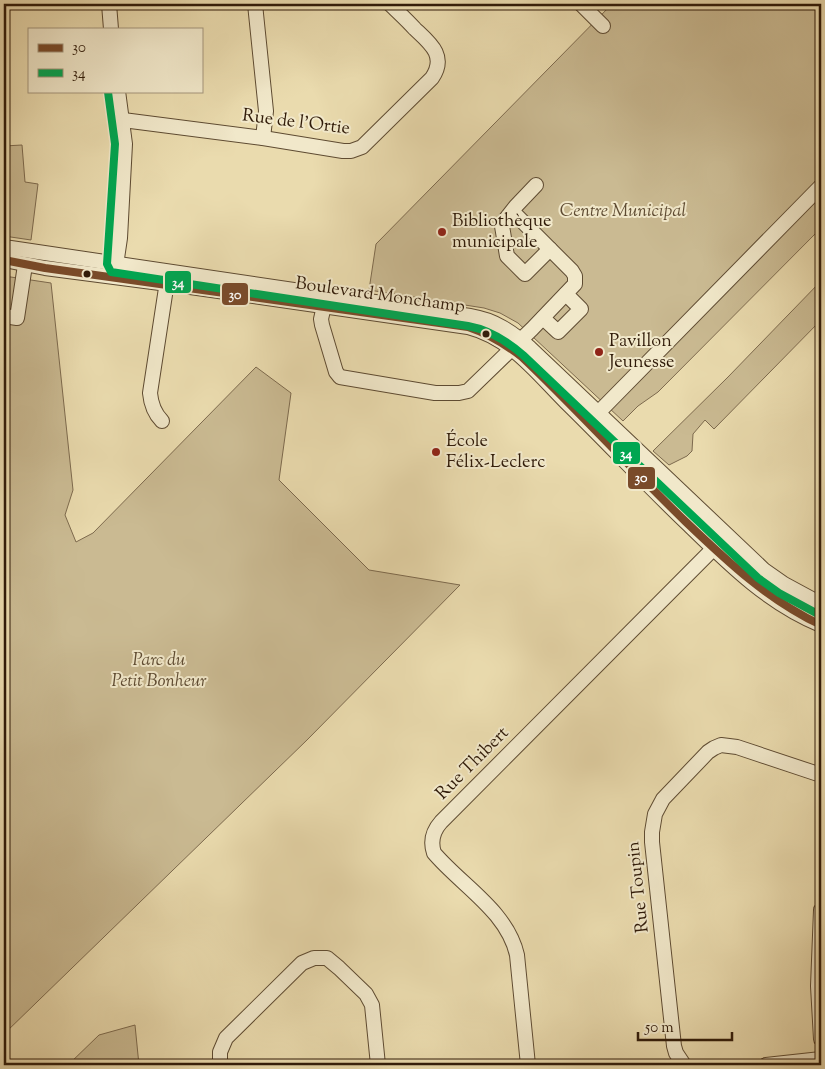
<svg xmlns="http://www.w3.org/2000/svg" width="825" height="1069" viewBox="0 0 825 1069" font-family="'Sorts Mill Goudy',serif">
	<rect width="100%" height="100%" fill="#eadbae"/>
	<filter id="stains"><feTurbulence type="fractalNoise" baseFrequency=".004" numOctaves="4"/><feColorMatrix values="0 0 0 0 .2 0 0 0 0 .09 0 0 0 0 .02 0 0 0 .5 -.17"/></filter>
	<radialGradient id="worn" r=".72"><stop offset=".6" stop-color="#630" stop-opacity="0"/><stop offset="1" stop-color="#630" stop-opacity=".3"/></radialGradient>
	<g fill="#caba92" stroke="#7d6a4e">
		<polygon points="612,4 821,4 821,228 658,392 638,406 623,421 518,323 500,313 484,308 369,290 376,244"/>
		<polygon points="22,145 25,182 38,184 31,240 4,236 4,146"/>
		<polygon points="4,276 51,283 73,490 65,515 76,542 93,533 256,367 291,393 279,480 369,570 460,585 307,740 4,1034"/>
		<polygon points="821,281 821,320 714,429 705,420 693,434 692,451 687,456 669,465 653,451 728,377"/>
		<polygon points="135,1025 139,1065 68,1065 99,1035"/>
	</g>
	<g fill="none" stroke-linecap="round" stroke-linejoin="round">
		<g stroke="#5e4b32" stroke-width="16">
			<g id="minor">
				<polyline points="109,4 111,29"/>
				<polyline points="255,4 266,111 263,138"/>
				<polyline points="581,4 603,26"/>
				<path d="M123,120L263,138L343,151H351L362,147L432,78C447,56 430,43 415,29C407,20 398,12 390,4"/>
				<polyline points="536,185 516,206 505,220 502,226 507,256 525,274 550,249"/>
				<path d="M4,247L470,316C494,320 511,331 530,348L764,570L784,584L821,604"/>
				<path d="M4,260L45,268L183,286L468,327C511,338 536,372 566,402C607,442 647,485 689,525C730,565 768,603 821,625"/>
				<polyline points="115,272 120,238 125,144 118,91"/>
				<polyline points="324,306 321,319 322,325 336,372 340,377 435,393 459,393 468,391 532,329 575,284 575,276 572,271 513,212"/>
				<polyline points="4,316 17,318 25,265"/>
				<polyline points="543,318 558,332 581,309 566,294"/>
				<polyline points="599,412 821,186"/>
				<path d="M162,421C154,413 151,404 150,393L168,275"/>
				<polyline points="821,910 818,986 821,1039"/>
				<polyline points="220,1065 220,1052 226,1038 302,963 314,958 327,958 339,968 366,994 372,1005 378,1065"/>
				<path d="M528,1065L517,955C507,911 462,886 434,853C430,841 433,831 441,822L719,543"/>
				<polyline points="684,1065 676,1053 674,1046 652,842 652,832 655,814 663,799 708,752 714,748 721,745 737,747 821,775"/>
				<polyline points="766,1065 821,1059"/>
			</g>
		</g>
		<use href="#minor" stroke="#f1e8ca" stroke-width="14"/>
		<g stroke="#f1e8ca" stroke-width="11">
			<path id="bus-1" d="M4,260L45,268L468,327C489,334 505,344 522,357C578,410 630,468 686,522C728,562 768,600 821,625"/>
		</g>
		<g stroke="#f1e8ca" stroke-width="11">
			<path id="bus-2" d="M108,92L115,144L107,264L111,272L468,326C490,330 507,341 523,355L758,578L779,593L816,613"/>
		</g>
		<use href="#bus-1" stroke="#7a4b2a" stroke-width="8"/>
		<use href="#bus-2" stroke="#00a651" stroke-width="8"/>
	</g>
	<g fill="#8f2418" stroke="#f1e8ca" stroke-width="2">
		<circle cx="442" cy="232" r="5"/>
		<circle cx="599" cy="352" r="5"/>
		<circle cx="436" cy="452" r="5"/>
	</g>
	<g fill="#301b09" stroke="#f1e8ca" stroke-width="2">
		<circle cx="87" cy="274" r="4.5"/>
		<circle cx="486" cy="334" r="4.5"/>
	</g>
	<g text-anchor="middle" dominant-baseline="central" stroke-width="4" stroke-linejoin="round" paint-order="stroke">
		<g font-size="18" fill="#301b09" stroke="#f1e8ca">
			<text transform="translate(296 123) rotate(7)">Rue de l'Ortie</text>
			<text transform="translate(380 296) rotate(8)">Boulevard Monchamp</text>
			<text transform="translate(473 764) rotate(-45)">Rue Thibert</text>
			<text transform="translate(639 887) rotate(-96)">Rue Toupin</text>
		</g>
		<g font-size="18" font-style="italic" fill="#5e4b32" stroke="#f1e8ca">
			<text x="623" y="212">Centre Municipal</text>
			<text x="159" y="661">Parc du<tspan x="159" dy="21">Petit Bonheur</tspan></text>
		</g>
		<g font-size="18" fill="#301b09" stroke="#f1e8ca" text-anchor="start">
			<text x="452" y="222">Bibliothèque<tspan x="452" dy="21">municipale</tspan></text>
			<text x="609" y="342">Pavillon<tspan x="609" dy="21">Jeunesse</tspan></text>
			<text x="446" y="442">École<tspan x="446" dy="21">Félix-Leclerc</tspan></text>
		</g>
	</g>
	<g stroke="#f1e8ca" stroke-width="2">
		<rect x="164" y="270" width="28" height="24" rx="5" fill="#00a651"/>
		<rect x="221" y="282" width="28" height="24" rx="5" fill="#7a4b2a"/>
		<rect x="612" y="441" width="29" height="24" rx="5" fill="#00a651"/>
		<rect x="627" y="466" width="29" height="24" rx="5" fill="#7a4b2a"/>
	</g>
	<g font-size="14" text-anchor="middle" font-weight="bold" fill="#fff">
		<text x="178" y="287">34</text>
		<text x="235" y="299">30</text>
		<text x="626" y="458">34</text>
		<text x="641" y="482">30</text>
	</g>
	<rect width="825" height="1069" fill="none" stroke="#eadbae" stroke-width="20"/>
	<rect x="5" y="5" width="815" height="1059" fill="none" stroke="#301b09" stroke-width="2.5"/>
	<rect x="10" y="10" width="805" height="1049" fill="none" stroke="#301b09"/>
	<rect x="28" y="28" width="175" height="65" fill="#f1e8ca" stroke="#a4967d"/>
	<rect x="38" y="44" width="25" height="8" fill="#7a4b2a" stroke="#a4967d"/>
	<text x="72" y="52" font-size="15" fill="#301b09">30</text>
	<rect x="38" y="69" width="25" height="8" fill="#00a651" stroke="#a4967d"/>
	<text x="72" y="78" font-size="15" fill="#301b09">34</text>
	<path d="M638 1032v8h94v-8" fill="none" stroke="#301b09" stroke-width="2.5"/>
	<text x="645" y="1032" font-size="15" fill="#301b09" stroke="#f1e8ca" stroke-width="4" paint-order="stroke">50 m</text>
	<rect width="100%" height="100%" filter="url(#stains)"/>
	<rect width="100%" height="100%" fill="url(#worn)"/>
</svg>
